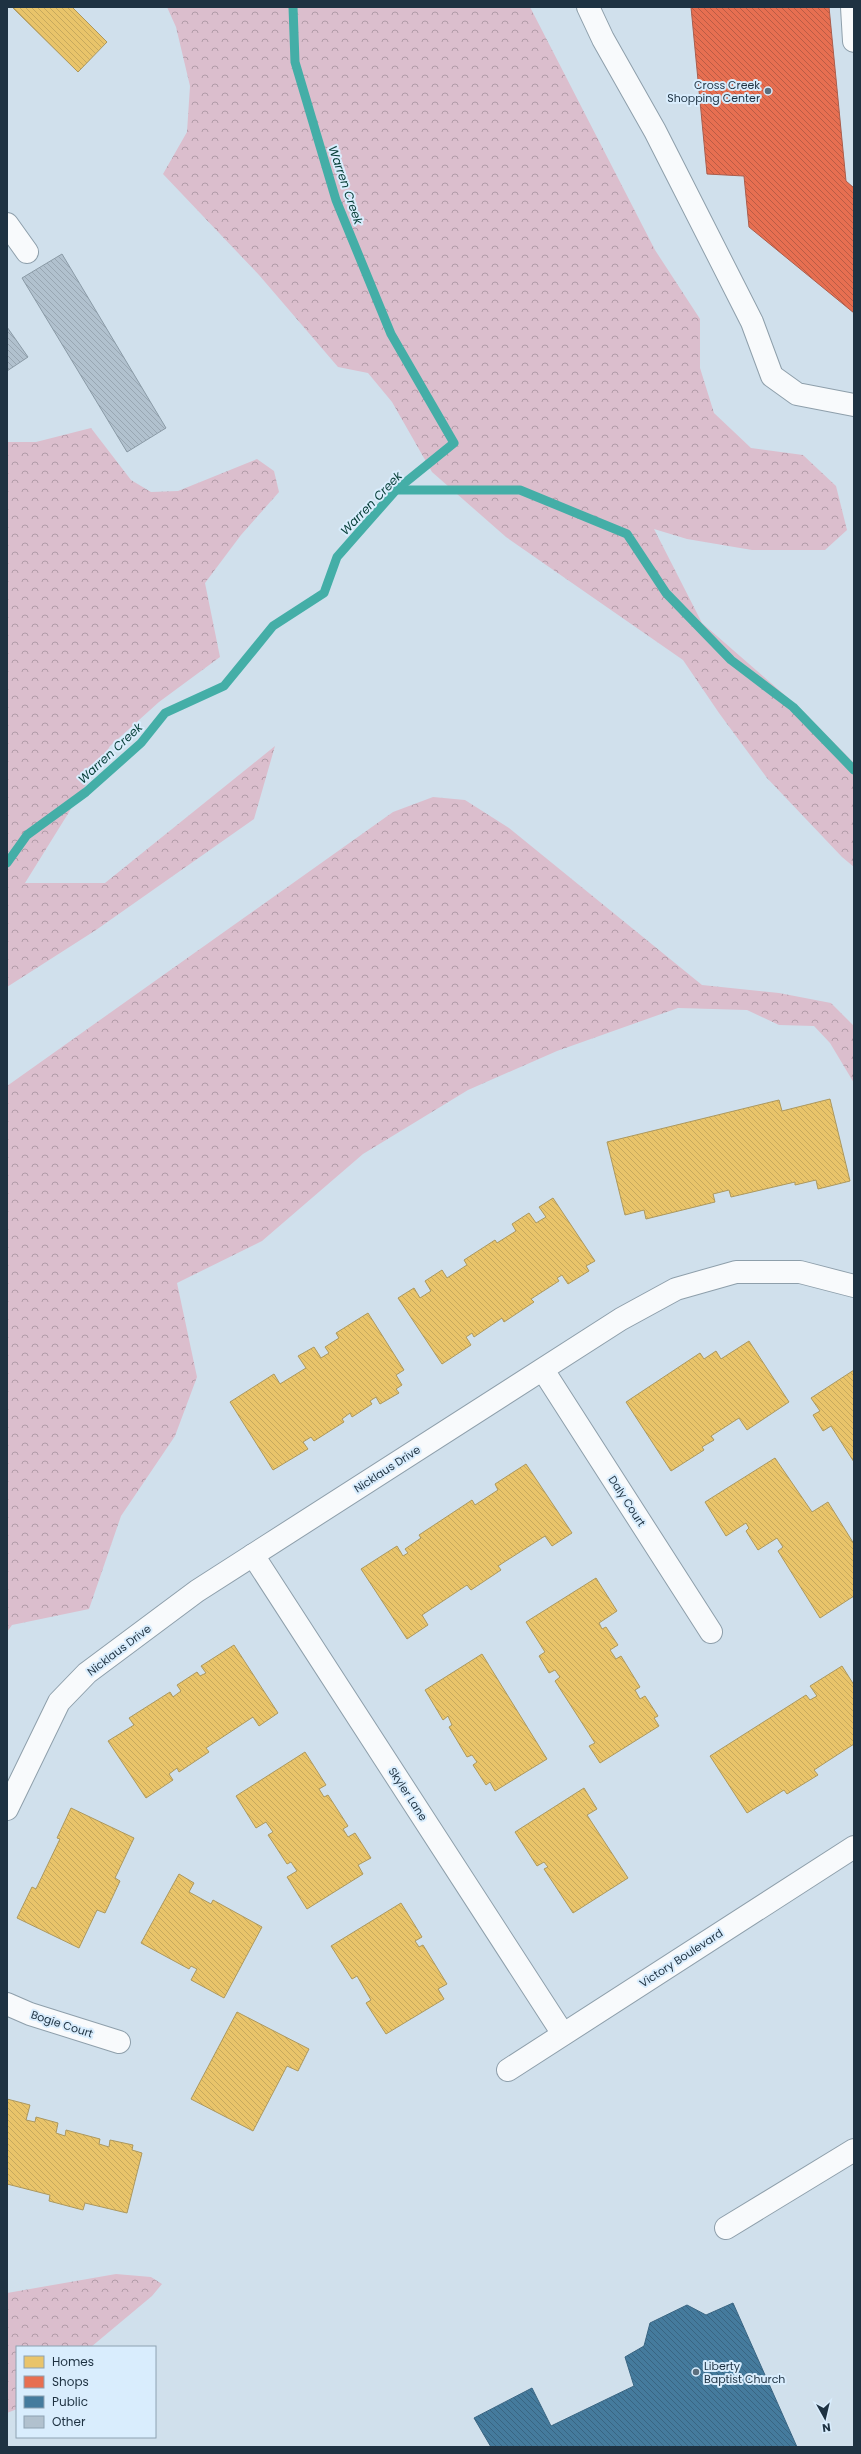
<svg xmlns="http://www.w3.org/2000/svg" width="861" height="2454" viewBox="0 0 861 2454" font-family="Poppins,sans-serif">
	<defs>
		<pattern id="forest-crowns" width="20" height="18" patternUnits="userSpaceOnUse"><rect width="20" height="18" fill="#dbbecd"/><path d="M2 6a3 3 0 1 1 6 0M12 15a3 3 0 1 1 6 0" fill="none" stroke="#b19ba8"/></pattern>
		<pattern id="homes-back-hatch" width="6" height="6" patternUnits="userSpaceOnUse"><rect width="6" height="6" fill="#e9c46a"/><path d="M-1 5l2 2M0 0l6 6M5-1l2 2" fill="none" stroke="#c7a95d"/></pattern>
		<pattern id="shops-back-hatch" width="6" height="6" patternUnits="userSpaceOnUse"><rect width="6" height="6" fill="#e76f51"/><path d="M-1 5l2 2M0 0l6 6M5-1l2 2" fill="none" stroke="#bb5c45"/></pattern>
		<pattern id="public-back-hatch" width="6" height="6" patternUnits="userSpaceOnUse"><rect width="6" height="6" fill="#457b9d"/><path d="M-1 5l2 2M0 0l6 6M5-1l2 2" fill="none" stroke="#396582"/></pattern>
		<pattern id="building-back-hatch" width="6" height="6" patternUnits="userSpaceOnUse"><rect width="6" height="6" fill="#b1c1ce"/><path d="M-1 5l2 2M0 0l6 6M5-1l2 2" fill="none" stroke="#98a6b2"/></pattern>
	</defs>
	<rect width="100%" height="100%" fill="#d0e0ec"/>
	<g fill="url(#forest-crowns)">
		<polygon points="167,7 530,7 655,250 700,319 700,368 714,413 751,448 803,455 836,486 847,530 825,550 752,550 687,539 654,529 702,623 803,711 854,763 854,867 842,857 767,778 719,713 683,660 506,537 432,472 392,402 368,373 338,367 259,275 163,174 187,132 190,86 176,27"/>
		<polygon points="91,428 131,480 151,492 178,491 257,459 274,471 279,492 241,535 205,583 220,657 159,702 110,746 25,883 105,883 275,746 254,819 96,930 7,987 7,442 36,442"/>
		<polygon points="433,797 465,800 509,828 702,985 779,993 831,1003 854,1026 854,1083 830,1043 814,1026 779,1025 747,1010 678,1008 557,1051 468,1090 363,1154 262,1241 177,1283 197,1377 175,1436 121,1516 89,1609 12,1625 7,1632 7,1086 393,812"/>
		<polygon points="116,2274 151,2277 162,2284 152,2296 91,2347 17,2347 17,2409 7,2413 7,2293"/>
	</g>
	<g fill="url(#homes-back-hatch)" stroke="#ac985e">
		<polygon points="12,7 72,7 107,42 78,72"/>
		<polygon points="830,1099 850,1181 818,1189 816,1180 795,1185 795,1182 731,1197 729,1190 713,1194 715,1202 646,1219 644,1210 625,1215 607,1142 779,1100 782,1111"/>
		<polygon points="553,1198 595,1261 586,1266 589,1271 568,1284 562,1275 557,1278 559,1281 531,1299 534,1302 504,1322 502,1318 474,1337 472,1333 466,1337 471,1345 442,1364 398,1298 414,1288 420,1298 431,1291 425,1281 442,1270 447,1278 467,1265 464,1260 495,1240 497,1243 516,1231 512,1224 529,1213 536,1223 546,1217 539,1207"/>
		<polygon points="368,1313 404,1370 396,1375 402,1385 396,1389 399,1393 380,1404 376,1397 370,1401 372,1404 352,1417 350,1413 342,1419 344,1422 314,1441 311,1437 303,1442 308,1449 273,1470 230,1402 274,1374 280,1384 306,1368 298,1356 314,1347 321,1358 329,1353 325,1347 339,1338 336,1333"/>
		<polygon points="749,1341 789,1402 747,1430 739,1418 711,1436 714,1440 702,1447 704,1450 671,1471 626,1402 700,1353 704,1359 716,1351 721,1359"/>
		<polygon points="854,1370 854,1462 831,1426 823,1431 813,1415 820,1411 811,1398"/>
		<polygon points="775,1458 812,1512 828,1502 854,1544 854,1596 820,1618 778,1551 783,1547 777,1538 758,1550 746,1531 749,1528 746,1523 726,1536 705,1502"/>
		<polygon points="526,1464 572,1533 552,1546 545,1536 498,1566 501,1570 471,1590 467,1585 422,1615 428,1625 407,1639 361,1569 397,1546 403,1556 408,1553 405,1549 421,1538 419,1535 472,1500 475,1505 498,1490 495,1484"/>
		<polygon points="596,1578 617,1611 599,1623 602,1629 606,1627 618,1645 610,1650 616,1659 621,1656 640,1687 635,1690 640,1699 645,1696 658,1716 654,1718 659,1726 600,1763 589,1746 595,1743 555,1681 560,1677 555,1670 549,1673 539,1656 545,1652 526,1622"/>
		<polygon points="234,1645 278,1713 259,1726 253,1717 206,1748 209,1752 179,1772 177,1768 169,1774 173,1780 146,1798 108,1741 134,1725 129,1718 170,1692 173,1697 181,1691 177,1685 197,1672 200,1676 206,1673 201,1666"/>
		<polygon points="482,1654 547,1759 495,1791 490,1782 486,1785 473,1765 477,1762 472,1755 467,1757 449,1727 452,1725 448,1716 443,1720 425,1690"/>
		<polygon points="842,1666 854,1685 854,1744 814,1770 818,1775 787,1794 784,1790 747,1813 710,1756 806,1695 810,1700 817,1696 810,1686"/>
		<polygon points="305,1752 326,1785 319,1789 324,1797 328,1795 348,1826 343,1829 348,1837 355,1833 371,1858 358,1865 363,1874 307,1909 287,1877 297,1871 291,1862 287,1864 268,1835 273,1832 266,1822 256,1828 236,1796"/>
		<polygon points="584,1788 597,1809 587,1815 628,1878 573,1913 544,1869 548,1867 544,1862 537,1866 515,1832"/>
		<polygon points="71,1808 134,1838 115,1878 120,1881 105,1913 97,1910 79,1948 17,1918 32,1887 36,1889 60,1839 57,1838"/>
		<polygon points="179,1874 194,1883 189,1892 211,1904 213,1900 262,1927 224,1998 191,1980 197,1969 191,1966 189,1969 141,1943"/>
		<polygon points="401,1903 422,1937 415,1941 419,1947 423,1945 447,1984 438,1989 444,1999 386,2034 366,2003 371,2000 357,1976 352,1979 331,1946"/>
		<polygon points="237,2012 309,2049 298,2071 287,2066 253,2131 191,2099"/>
		<polygon points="7,2099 30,2105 26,2120 35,2122 36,2117 58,2123 56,2133 65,2136 66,2130 100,2139 99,2144 109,2147 110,2140 133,2145 132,2150 142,2153 127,2213 85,2203 83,2210 49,2201 50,2195 7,2184"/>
	</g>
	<polygon fill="url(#shops-back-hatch)" stroke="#ab5d4c" points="691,7 829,7 846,181 854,188 854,313 749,227 744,176 707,174"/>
	<polygon fill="url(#public-back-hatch)" stroke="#396582" points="733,2303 797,2447 491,2447 474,2418 532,2388 551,2426 634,2386 625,2357 644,2346 650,2323 687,2305 706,2315"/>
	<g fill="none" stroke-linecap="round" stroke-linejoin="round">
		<g stroke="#44aea7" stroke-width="9">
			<polyline points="396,490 520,490 627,534 666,593 731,660 793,707 854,770"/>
			<polyline points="7,863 27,835 86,792 141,743 165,713 224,686 273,626 324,593 337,557 396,490 454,443 391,334 336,200 295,62 293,7"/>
		</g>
	</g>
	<g fill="url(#building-back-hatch)" stroke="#8a9aa6">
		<polygon points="62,254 166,428 127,452 22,278"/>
		<polygon points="7,327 28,357 7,371"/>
	</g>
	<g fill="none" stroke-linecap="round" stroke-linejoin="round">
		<g stroke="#8e9fab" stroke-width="24">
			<g id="minor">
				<polyline points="588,7 603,39 655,131 752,322 772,376 797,394 854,405"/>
				<polyline points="852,7 854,41"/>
				<polyline points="7,224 27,252"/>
				<polyline points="543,1370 711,1632"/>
				<polyline points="253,1555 563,2034"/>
				<polyline points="7,1809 59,1702 87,1673 197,1591 621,1319 676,1289 736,1272 800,1272 854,1286"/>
				<polyline points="7,2004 30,2014 119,2042"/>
				<polyline points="508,2070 854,1847"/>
				<polyline points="726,2228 854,2150"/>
			</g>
		</g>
		<use href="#minor" stroke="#f8fafc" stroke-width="22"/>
	</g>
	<g fill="#5c6f7e" stroke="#d9edfd" stroke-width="1.5">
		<circle cx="768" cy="91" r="4"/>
		<circle cx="696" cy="2372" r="4"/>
	</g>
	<g text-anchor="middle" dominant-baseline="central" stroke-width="4" stroke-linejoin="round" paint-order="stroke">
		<g font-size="11" fill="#1e3242" stroke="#d9edfd" text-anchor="end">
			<text x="760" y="85">Cross Creek<tspan x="760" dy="13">Shopping Center</tspan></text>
			<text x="704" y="2366" text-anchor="start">Liberty<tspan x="704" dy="13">Baptist Church</tspan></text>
		</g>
		<g font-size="11" fill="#1e3242" stroke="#d9edfd">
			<text transform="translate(387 1469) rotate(-33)">Nicklaus Drive</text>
			<text transform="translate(627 1501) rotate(57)">Daly Court</text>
			<text transform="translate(119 1650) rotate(-37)">Nicklaus Drive</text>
			<text transform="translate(408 1794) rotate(57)">Skyler Lane</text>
			<text transform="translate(681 1958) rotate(-33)">Victory Boulevard</text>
			<text transform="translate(62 2024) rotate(18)">Bogie Court</text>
		</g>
		<g font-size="12" font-style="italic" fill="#063e37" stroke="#d9edfd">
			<text transform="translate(346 185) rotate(71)">Warren Creek</text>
			<text transform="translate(371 503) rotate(-46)">Warren Creek</text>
			<text transform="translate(110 753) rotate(-43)">Warren Creek</text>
		</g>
	</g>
	<rect width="861" height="2454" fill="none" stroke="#1e3242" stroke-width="16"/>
	<rect x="16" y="2346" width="140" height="92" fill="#d9edfd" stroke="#8ea2b2"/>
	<rect x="24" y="2356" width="20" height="12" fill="#e9c46a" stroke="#8ea2b2"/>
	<text x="52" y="2366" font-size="12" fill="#1e3242">Homes</text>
	<rect x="24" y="2376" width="20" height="12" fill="#e76f51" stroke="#8ea2b2"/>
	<text x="52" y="2386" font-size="12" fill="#1e3242">Shops</text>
	<rect x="24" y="2396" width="20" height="12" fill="#457b9d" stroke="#8ea2b2"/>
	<text x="52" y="2406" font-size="12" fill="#1e3242">Public</text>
	<rect x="24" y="2416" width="20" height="12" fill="#b1c1ce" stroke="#8ea2b2"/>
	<text x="52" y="2426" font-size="12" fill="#1e3242">Other</text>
	<g transform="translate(825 2418) rotate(172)" stroke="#d9edfd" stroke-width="3" paint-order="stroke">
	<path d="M0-3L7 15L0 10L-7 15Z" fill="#1e3242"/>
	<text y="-6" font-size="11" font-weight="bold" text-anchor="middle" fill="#1e3242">N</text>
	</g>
</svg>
